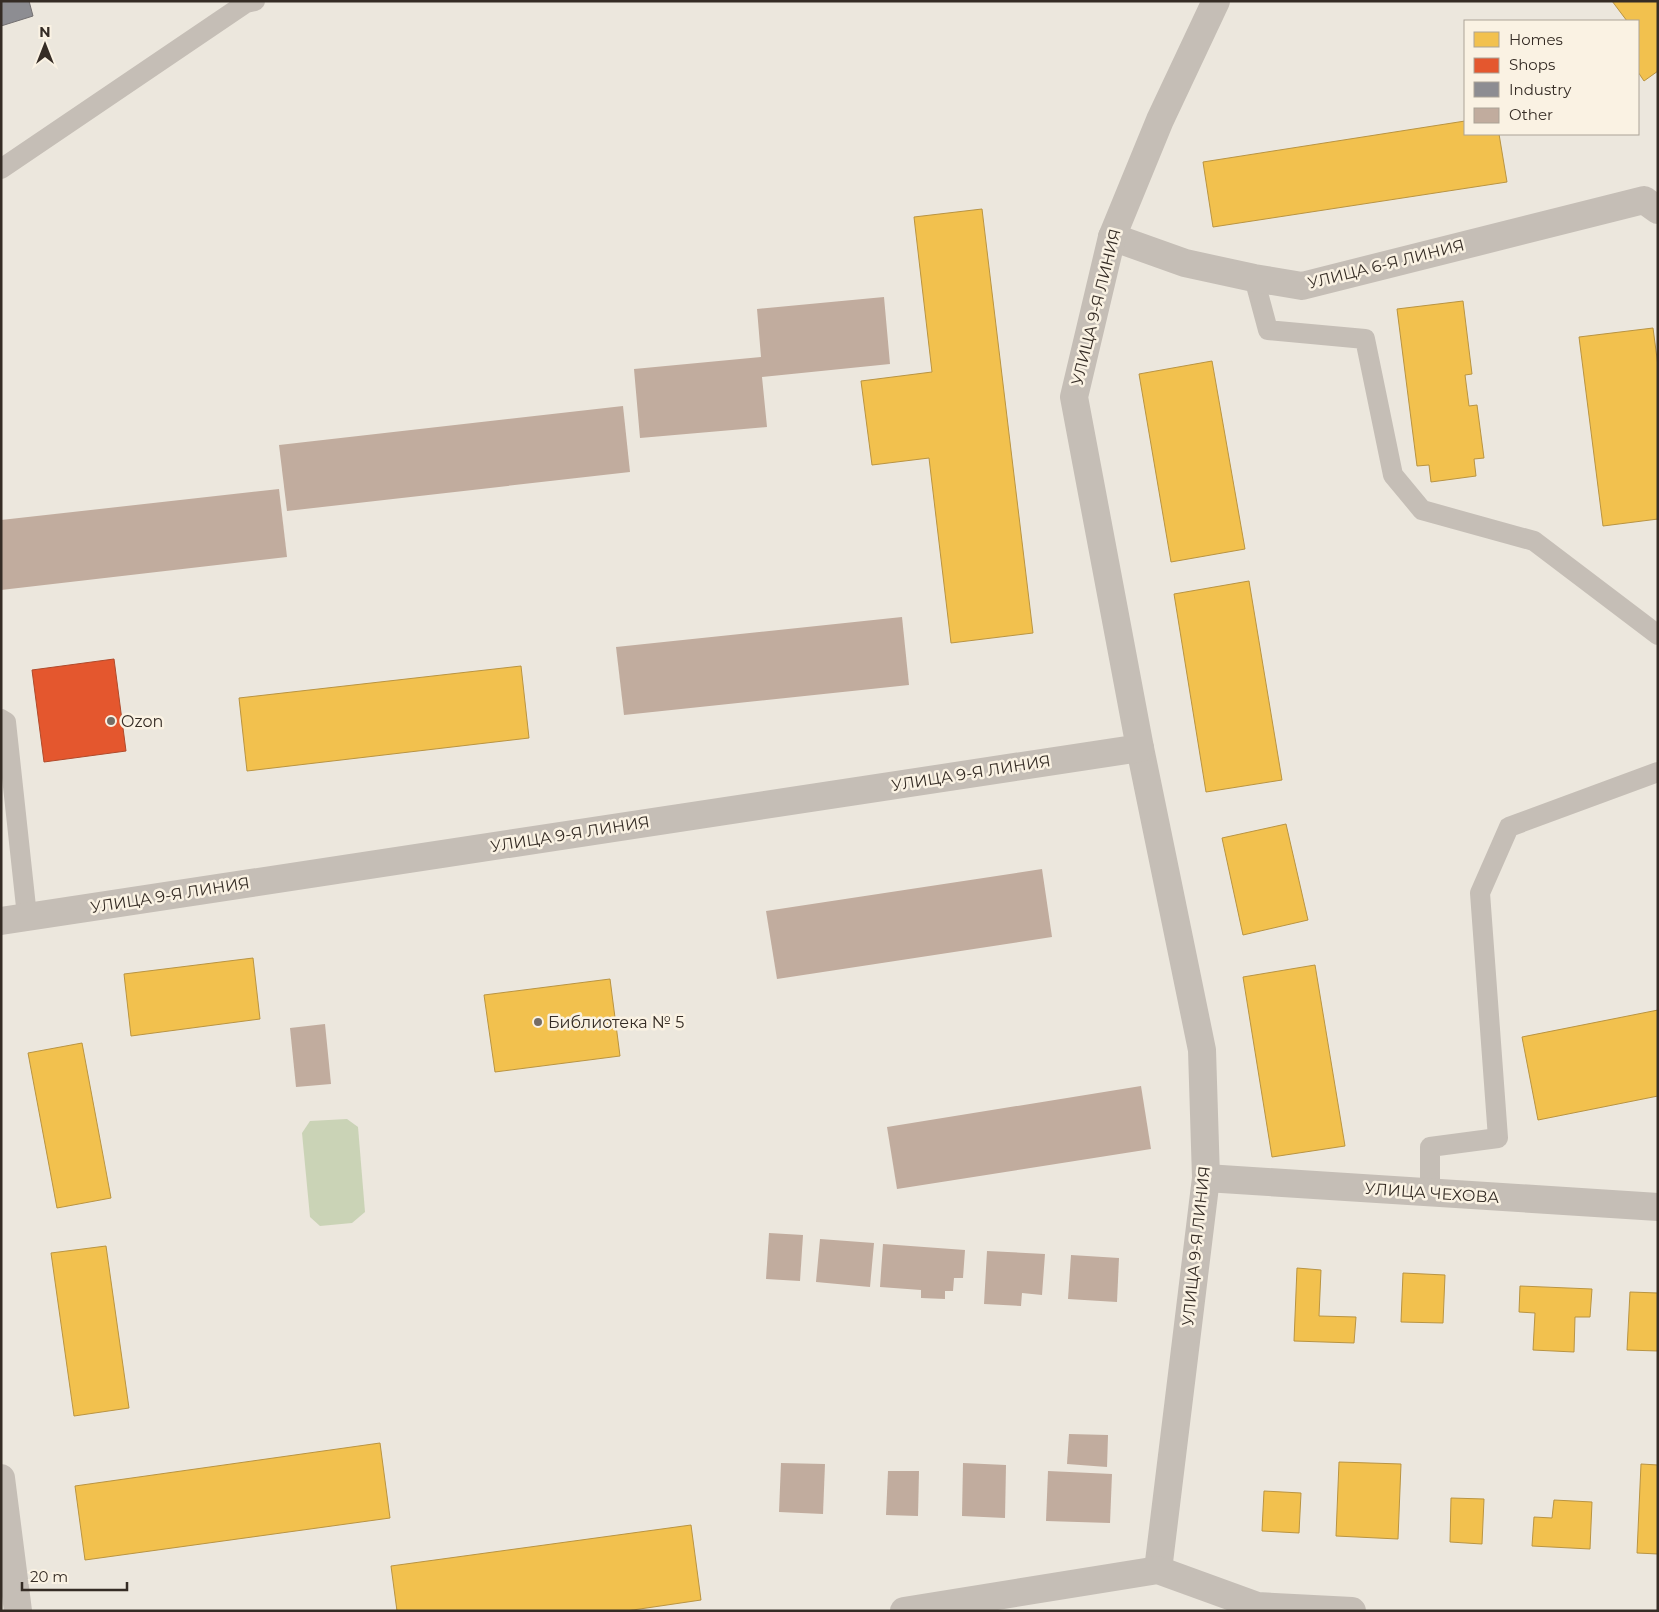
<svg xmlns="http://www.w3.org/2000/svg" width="1659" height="1612" viewBox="0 0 1659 1612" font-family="Montserrat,sans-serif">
	<rect width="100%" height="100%" fill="#ece7dd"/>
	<polygon fill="#cad3b6" points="347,1119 358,1127 365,1212 352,1223 320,1226 310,1217 302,1133 310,1121"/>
	<g fill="#f2c14e" stroke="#b99442">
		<polygon points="1612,1 1658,1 1658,71 1644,81 1638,72 1638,21 1627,21"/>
		<polygon points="1465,121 1465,134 1499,134 1507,182 1213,227 1203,162"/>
		<polygon points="982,209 1033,633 951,643 929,458 872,465 861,381 932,372 914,217"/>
		<polygon points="1463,301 1472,374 1465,375 1469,406 1477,405 1484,458 1474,459 1476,476 1431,482 1429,465 1417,466 1397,309"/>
		<polygon points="1653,328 1658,366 1658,519 1603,526 1579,337"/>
		<polygon points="1212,361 1245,549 1171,562 1139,374"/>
		<polygon points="1249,581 1282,780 1206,792 1174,594"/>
		<polygon points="521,666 529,738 247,771 239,698"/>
		<polygon points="1286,824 1308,920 1243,935 1222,838"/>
		<polygon points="253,958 260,1019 131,1036 124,974"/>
		<polygon points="1315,965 1345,1146 1272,1157 1243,977"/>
		<polygon points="610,979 620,1056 495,1072 484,995"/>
		<polygon points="1658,1010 1658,1096 1538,1120 1522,1037"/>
		<polygon points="82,1043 111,1198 57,1208 28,1053"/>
		<polygon points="106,1246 129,1408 74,1416 51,1253"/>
		<polygon points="1297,1268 1321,1270 1319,1316 1356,1317 1354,1343 1294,1341"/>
		<polygon points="1403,1273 1445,1275 1443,1323 1401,1322"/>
		<polygon points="1520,1286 1592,1289 1590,1317 1575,1317 1574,1352 1533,1350 1535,1313 1519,1312"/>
		<polygon points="1630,1292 1658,1293 1658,1351 1627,1350"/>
		<polygon points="380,1443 390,1518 85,1560 75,1486"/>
		<polygon points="1339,1462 1401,1464 1398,1539 1336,1536"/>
		<polygon points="1641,1464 1658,1465 1658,1554 1637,1553"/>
		<polygon points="1264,1491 1301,1493 1299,1533 1262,1531"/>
		<polygon points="1451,1498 1484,1499 1482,1544 1450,1542"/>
		<polygon points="1554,1500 1592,1502 1590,1549 1532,1546 1534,1517 1552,1518"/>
		<polygon points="691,1525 701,1600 626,1611 397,1611 391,1566"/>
	</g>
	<polygon fill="#e4572e" stroke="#b04a2b" points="114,659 126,751 44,762 32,670"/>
	<polygon fill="#8d8d92" stroke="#737071" points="1,1 29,1 33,16 1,26"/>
	<g fill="#c1ac9e">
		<polygon points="884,297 890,364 762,377 767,427 640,438 634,369 761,357 757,309"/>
		<polygon points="623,406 630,472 287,511 279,445"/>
		<polygon points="279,489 287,557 1,590 1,520"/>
		<polygon points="902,617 909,685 624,715 616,647"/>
		<polygon points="1042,869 1052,937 777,979 766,911"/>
		<polygon points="325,1024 331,1084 296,1087 290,1028"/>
		<polygon points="1141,1086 1151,1149 897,1189 887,1127"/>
		<polygon points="769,1233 803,1235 800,1281 766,1279"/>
		<polygon points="820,1239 874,1243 870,1287 816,1282"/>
		<polygon points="883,1244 965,1250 963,1278 954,1278 953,1291 945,1291 945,1299 921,1298 921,1290 880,1287"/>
		<polygon points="987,1251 1045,1254 1042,1295 1022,1293 1021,1306 984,1304"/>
		<polygon points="1071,1255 1119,1258 1117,1302 1068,1299"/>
		<polygon points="1069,1434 1108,1435 1107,1467 1067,1464"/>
		<polygon points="781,1463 825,1464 823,1514 779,1512"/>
		<polygon points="963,1463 1006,1465 1005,1518 962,1516"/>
		<polygon points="888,1471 919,1471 918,1516 886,1515"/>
		<polygon points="1048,1471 1112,1474 1110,1523 1046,1521"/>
	</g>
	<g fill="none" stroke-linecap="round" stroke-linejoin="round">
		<g stroke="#c5beb6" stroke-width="20">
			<polyline points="1,169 246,3 255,1"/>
			<polyline points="1254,278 1268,330 1365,339 1393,475 1422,510 1534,541 1658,635"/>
			<polyline points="1,719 6,722 27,916"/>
			<polyline points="1430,1193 1430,1147 1498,1138 1480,893 1509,827 1658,772"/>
		</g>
		<g stroke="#c5beb6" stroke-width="28">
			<polyline points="1112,237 1185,263 1254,278 1302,286 1644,200 1658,210"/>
			<polyline points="1140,748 1202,1050 1206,1178 1158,1570"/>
			<polyline points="1206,1178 1658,1207"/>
			<polyline points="904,1611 1158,1570 1257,1606 1352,1611"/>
		</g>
		<g stroke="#c5beb6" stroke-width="28">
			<polyline points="1,921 1140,748 1074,397 1112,237 1160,120 1216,1"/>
			<polyline points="1,1478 18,1611"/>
		</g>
	</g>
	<g fill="#756d65" stroke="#faf2e3" stroke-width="2">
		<circle cx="111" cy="721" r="5"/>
		<circle cx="538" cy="1022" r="5"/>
	</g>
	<g text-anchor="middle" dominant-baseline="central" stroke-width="5" stroke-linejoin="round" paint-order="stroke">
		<g font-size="16" fill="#352c25" stroke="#faf2e3">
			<text transform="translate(1386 264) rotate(-14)">УЛИЦА 6-Я ЛИНИЯ</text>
			<text transform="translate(1096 307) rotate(-76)">УЛИЦА 9-Я ЛИНИЯ</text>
			<text transform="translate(971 773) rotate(-9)">УЛИЦА 9-Я ЛИНИЯ</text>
			<text transform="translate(570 834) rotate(-9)">УЛИЦА 9-Я ЛИНИЯ</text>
			<text transform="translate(170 895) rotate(-9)">УЛИЦА 9-Я ЛИНИЯ</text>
			<text transform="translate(1432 1193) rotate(4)">УЛИЦА ЧЕХОВА</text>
			<text transform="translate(1196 1246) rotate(-84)">УЛИЦА 9-Я ЛИНИЯ</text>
		</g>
		<g font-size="16" fill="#352c25" stroke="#faf2e3" text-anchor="start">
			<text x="121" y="721">Ozon</text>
			<text x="548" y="1022">Библиотека № 5</text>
		</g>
	</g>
	<rect width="1659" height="1612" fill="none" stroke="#352c25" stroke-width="5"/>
	<rect x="1464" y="20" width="175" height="115" fill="#faf2e3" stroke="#aba397"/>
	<rect x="1474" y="32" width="25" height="15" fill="#f2c14e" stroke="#aba397"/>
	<text x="1509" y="45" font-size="15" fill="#352c25">Homes</text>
	<rect x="1474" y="58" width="25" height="15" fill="#e4572e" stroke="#aba397"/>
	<text x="1509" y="70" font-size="15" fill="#352c25">Shops</text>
	<rect x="1474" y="82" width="25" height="15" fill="#8d8d92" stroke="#aba397"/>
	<text x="1509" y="95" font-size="15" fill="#352c25">Industry</text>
	<rect x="1474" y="108" width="25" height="15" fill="#c1ac9e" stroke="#aba397"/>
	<text x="1509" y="120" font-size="15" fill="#352c25">Other</text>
	<g transform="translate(45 45)" stroke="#faf2e3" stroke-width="4" paint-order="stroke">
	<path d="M0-4L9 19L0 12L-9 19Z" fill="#352c25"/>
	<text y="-8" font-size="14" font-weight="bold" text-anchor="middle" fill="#352c25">N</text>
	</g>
	<path d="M22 1582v8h105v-8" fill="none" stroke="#352c25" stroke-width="2.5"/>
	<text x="30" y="1582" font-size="15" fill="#352c25" stroke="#faf2e3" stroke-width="4" paint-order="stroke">20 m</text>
</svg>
